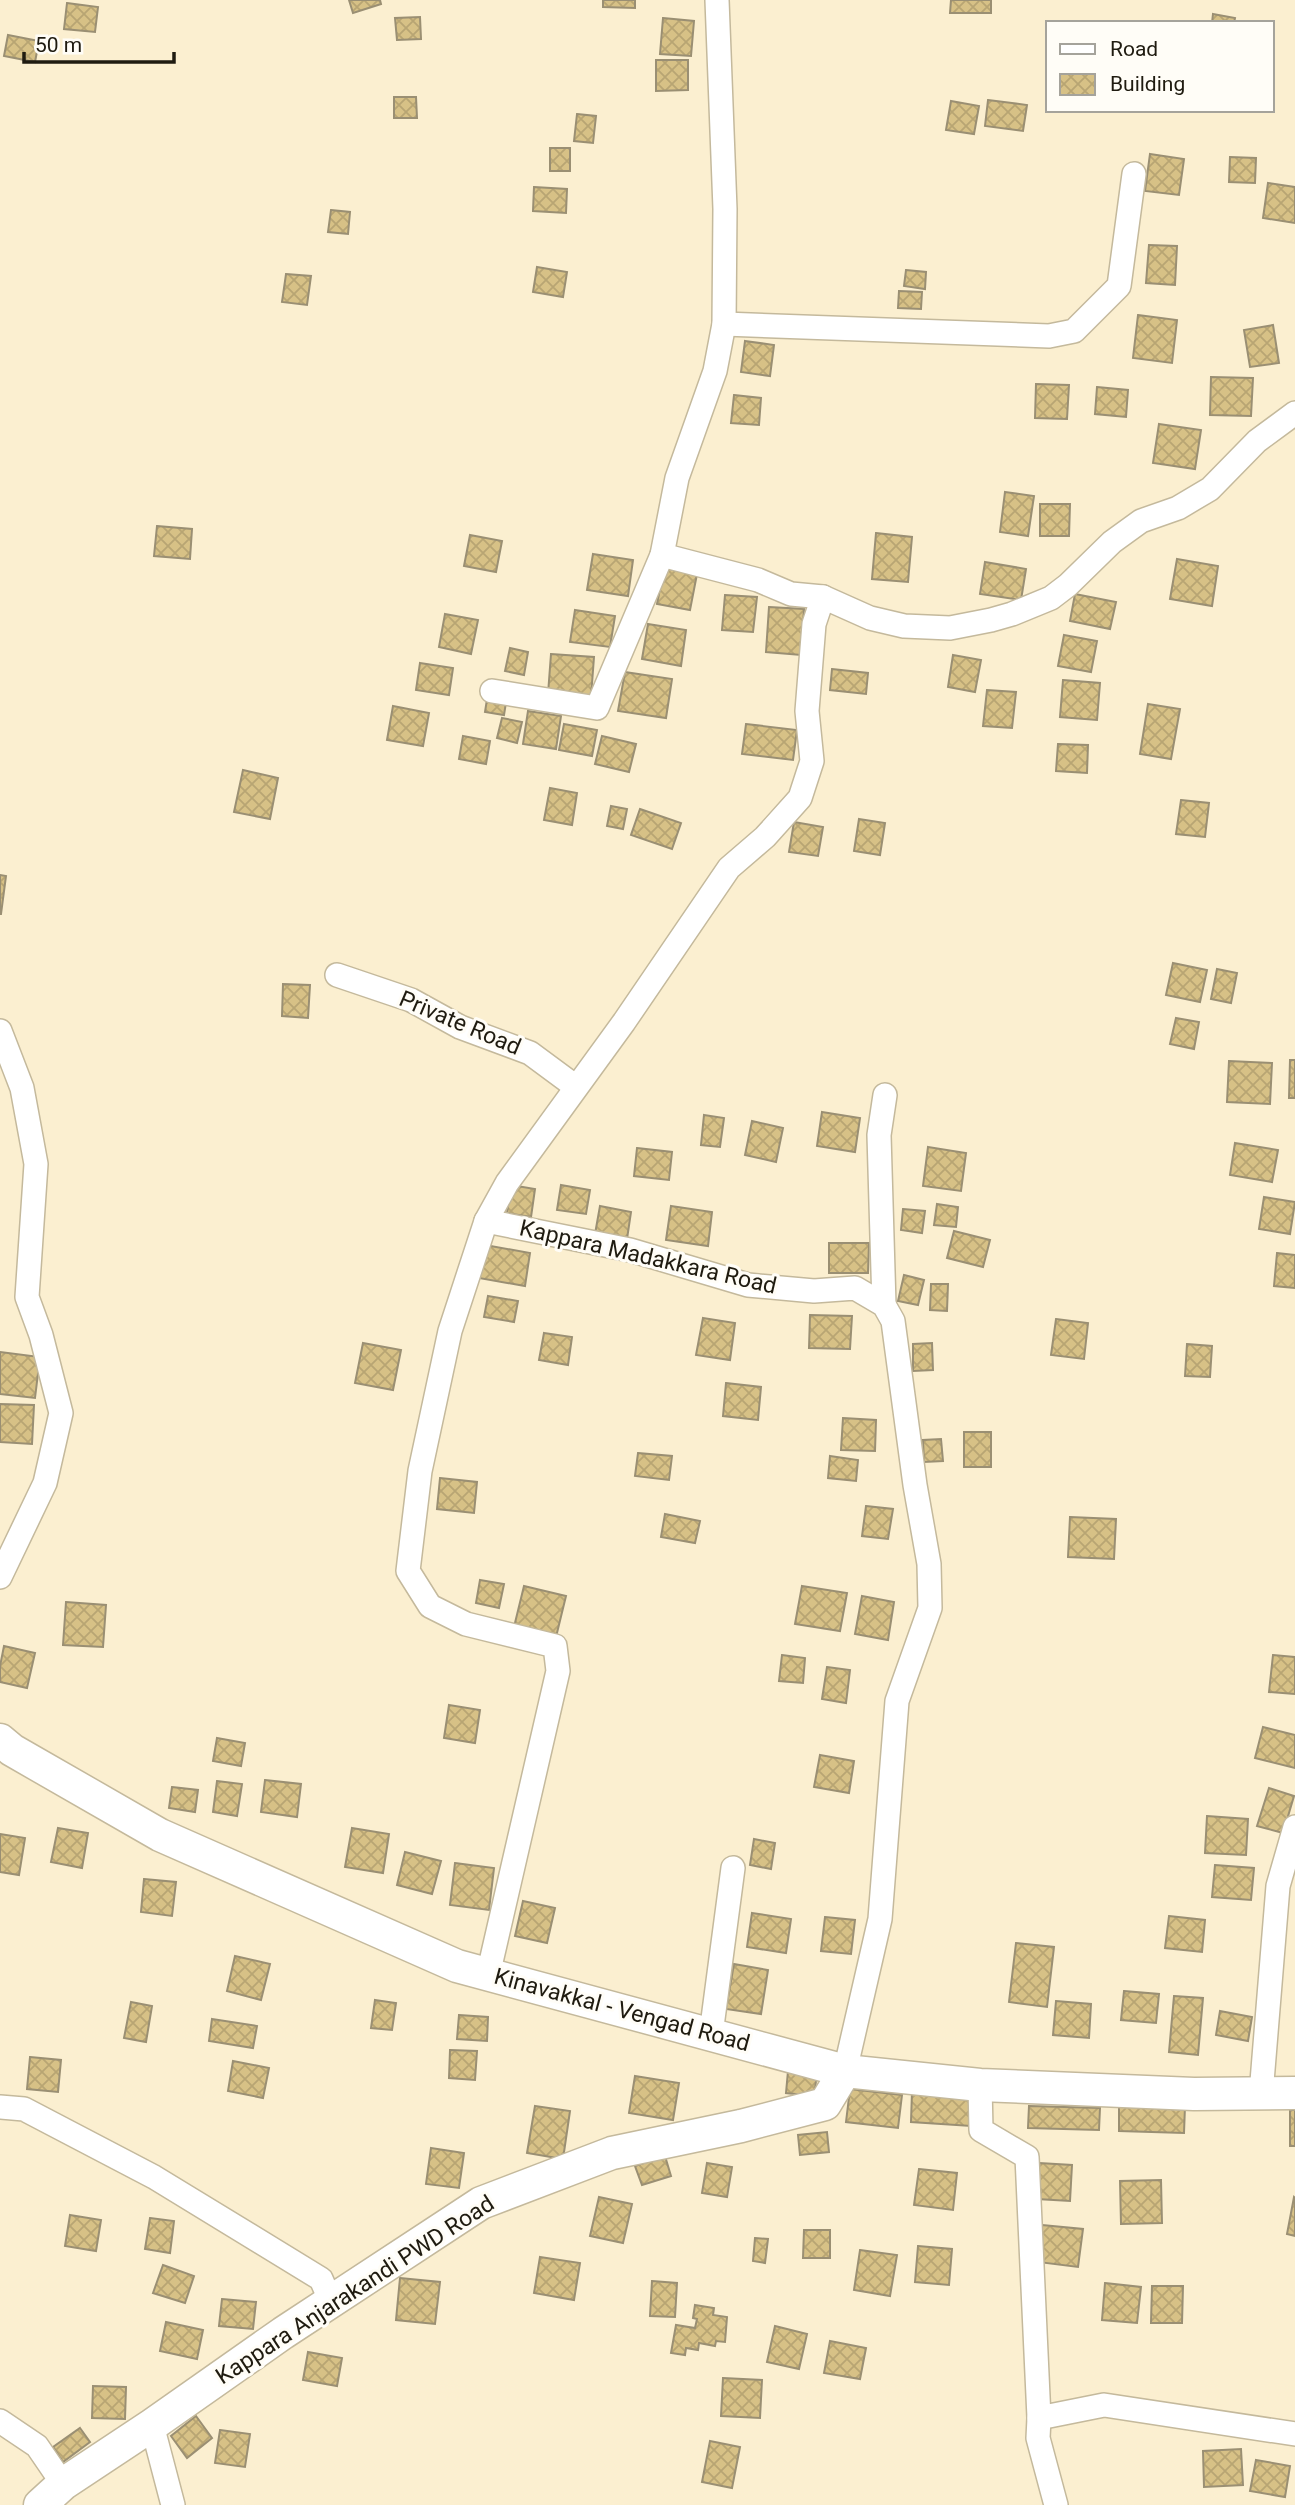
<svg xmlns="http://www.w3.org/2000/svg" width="1295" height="2505" viewBox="0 0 1295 2505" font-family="Roboto,sans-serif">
	<defs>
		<pattern id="building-cross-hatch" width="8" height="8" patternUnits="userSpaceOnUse" patternTransform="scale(1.75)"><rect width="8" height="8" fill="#d7c186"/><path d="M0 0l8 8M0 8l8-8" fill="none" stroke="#b8a573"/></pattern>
	</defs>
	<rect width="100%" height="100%" fill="#fbefd0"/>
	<g fill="url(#building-cross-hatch)" stroke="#9a8f73" stroke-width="2">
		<polygon points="349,0 380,0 381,4 353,13"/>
		<polygon points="603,0 635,0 635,8 603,7"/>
		<polygon points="951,0 991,0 991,13 950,13"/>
		<polygon points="67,3 98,7 95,32 64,29"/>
		<polygon points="1213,14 1235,18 1234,23 1212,23"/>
		<polygon points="420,17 421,39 397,40 395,18"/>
		<polygon points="663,18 694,21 691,56 660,54"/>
		<polygon points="8,35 39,41 35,62 4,56"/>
		<polygon points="656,60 688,60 688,90 656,91"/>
		<polygon points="394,97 416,97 417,118 394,118"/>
		<polygon points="988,100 1027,105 1023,131 985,126"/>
		<polygon points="951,101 979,106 974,134 946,130"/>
		<polygon points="577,114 596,116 593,143 574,141"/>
		<rect x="550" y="148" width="20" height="23"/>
		<polygon points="1150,154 1184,159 1179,195 1145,191"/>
		<polygon points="1230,157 1256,158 1255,183 1229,182"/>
		<polygon points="1268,183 1295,187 1295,223 1263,218"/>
		<polygon points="534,187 567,189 566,213 533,211"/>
		<polygon points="331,210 350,212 348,234 328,232"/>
		<polygon points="1149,245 1177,246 1175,285 1146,283"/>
		<polygon points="537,267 567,272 563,297 533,292"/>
		<polygon points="906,270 926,272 925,289 904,286"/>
		<polygon points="286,274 311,276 307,305 282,302"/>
		<polygon points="899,291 922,292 921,309 898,308"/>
		<polygon points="1138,315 1177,320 1172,363 1133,358"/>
		<polygon points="1273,325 1279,363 1250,367 1244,330"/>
		<polygon points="745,341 774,345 770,376 741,372"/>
		<polygon points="1211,377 1253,378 1251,416 1210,415"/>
		<polygon points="1036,384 1069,385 1067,419 1035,418"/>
		<polygon points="1097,387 1128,390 1126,417 1095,414"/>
		<polygon points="734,395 761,398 759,425 731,423"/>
		<polygon points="1159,424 1201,430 1195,469 1153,463"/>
		<polygon points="1005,492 1034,496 1028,536 1000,532"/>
		<polygon points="1040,504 1070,504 1069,536 1040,536"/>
		<polygon points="157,526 192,529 190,559 154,556"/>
		<polygon points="876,533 912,537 908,582 872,579"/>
		<polygon points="470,535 502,541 496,572 464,566"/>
		<polygon points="593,554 633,560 628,596 587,590"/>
		<polygon points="1177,559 1218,566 1212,606 1170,599"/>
		<polygon points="985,562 1026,569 1021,600 980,594"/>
		<polygon points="664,568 697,574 690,610 657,604"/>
		<polygon points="1075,594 1116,602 1110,629 1070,621"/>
		<polygon points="725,595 757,597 753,632 722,630"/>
		<polygon points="769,607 804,609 801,655 766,652"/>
		<polygon points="575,610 615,616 610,647 570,642"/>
		<polygon points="445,614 478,620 471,654 439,647"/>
		<polygon points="648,624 686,630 681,666 642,659"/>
		<polygon points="1064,635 1097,641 1091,672 1058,666"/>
		<polygon points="510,648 528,652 524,675 505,671"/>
		<polygon points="551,654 594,657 591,697 548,694"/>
		<polygon points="953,655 981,660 975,692 948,687"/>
		<polygon points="420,663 453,668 449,695 416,690"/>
		<polygon points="832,669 868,673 866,694 830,690"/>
		<polygon points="625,672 672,679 666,718 618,711"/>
		<polygon points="1063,680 1100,683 1097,720 1060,717"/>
		<polygon points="987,690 1016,692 1012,728 983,726"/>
		<polygon points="488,693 507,696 504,715 485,712"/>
		<polygon points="1148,704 1180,709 1171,759 1140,754"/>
		<polygon points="393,706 429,713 423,746 387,740"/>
		<polygon points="528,711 561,716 556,749 523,744"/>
		<polygon points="502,718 522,722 517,743 497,738"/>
		<polygon points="564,724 597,730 592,756 559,750"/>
		<polygon points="746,724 797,730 793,760 742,754"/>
		<polygon points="463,736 490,741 486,764 459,759"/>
		<polygon points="602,736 636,744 629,772 595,764"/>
		<polygon points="1058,744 1088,745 1087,773 1056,771"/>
		<polygon points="243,770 278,778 270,819 234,812"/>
		<polygon points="550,788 577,793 572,825 544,820"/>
		<polygon points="1181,800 1209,803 1205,837 1176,834"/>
		<polygon points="611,806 627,809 623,829 607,826"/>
		<polygon points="640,809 681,823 672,849 631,835"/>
		<polygon points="859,819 885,823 880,855 854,851"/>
		<polygon points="794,822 823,827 818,856 789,852"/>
		<polygon points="0,875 6,876 1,914 0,914"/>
		<polygon points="1173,963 1207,970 1200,1002 1166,995"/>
		<polygon points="1217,969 1237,973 1231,1003 1211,999"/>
		<polygon points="283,984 310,985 308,1018 282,1016"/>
		<polygon points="1176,1018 1199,1022 1194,1049 1170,1044"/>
		<polygon points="1290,1060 1295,1060 1295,1098 1289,1098"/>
		<polygon points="1229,1061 1272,1063 1270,1104 1227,1102"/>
		<polygon points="822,1112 860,1118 855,1152 817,1146"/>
		<polygon points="704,1115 724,1118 720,1147 701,1145"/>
		<polygon points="752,1121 783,1128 776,1162 745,1155"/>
		<polygon points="1235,1143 1278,1150 1272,1182 1230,1175"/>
		<polygon points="928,1147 966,1153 961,1191 923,1186"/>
		<polygon points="637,1148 672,1152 669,1180 634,1176"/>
		<polygon points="511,1185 535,1189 531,1217 507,1213"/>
		<polygon points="561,1185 590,1190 586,1214 557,1210"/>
		<polygon points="1264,1197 1295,1202 1290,1234 1259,1229"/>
		<polygon points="937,1204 958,1207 956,1227 934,1225"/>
		<polygon points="600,1206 631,1212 627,1239 595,1234"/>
		<polygon points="671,1206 712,1212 708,1246 666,1240"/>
		<polygon points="903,1209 925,1211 922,1233 901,1230"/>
		<polygon points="954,1231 990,1240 983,1267 947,1258"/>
		<polygon points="829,1243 869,1243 868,1273 829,1273"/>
		<polygon points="485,1245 530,1253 525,1286 479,1278"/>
		<polygon points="1277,1253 1295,1255 1295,1288 1274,1286"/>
		<polygon points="904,1275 924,1280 918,1305 898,1301"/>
		<polygon points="931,1284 948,1284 947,1311 930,1310"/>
		<polygon points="488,1296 518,1301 514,1322 484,1317"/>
		<polygon points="810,1315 852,1316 850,1349 809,1348"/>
		<polygon points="703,1318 735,1323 730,1360 696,1355"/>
		<polygon points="1056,1319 1088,1323 1084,1359 1051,1355"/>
		<polygon points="544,1333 572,1337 568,1365 539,1360"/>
		<polygon points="363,1343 401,1350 393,1390 355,1383"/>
		<polygon points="932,1343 933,1370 913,1371 913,1344"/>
		<polygon points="1187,1344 1212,1346 1210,1377 1185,1376"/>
		<polygon points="0,1352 40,1357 35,1398 0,1394"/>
		<polygon points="726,1383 761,1387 758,1420 723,1416"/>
		<polygon points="0,1404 34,1405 32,1444 0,1442"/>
		<polygon points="843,1418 876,1420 875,1451 841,1450"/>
		<rect x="964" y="1432" width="27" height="35"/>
		<polygon points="941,1439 943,1461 924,1462 923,1440"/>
		<polygon points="638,1453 672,1456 669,1480 635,1476"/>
		<polygon points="830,1456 858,1460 856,1481 828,1478"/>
		<polygon points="440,1478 477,1482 474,1513 437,1509"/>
		<polygon points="866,1506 893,1509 888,1539 862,1536"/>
		<polygon points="665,1514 700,1521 695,1543 661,1537"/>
		<polygon points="1070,1517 1116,1519 1114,1559 1068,1557"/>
		<polygon points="480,1580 504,1584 499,1608 476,1603"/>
		<polygon points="524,1586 566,1596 556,1637 514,1627"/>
		<polygon points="802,1586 847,1593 840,1631 795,1624"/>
		<polygon points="862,1596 894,1602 888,1640 855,1634"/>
		<polygon points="66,1602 106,1605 103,1647 63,1645"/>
		<polygon points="4,1646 35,1653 27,1688 0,1682 0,1666"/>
		<polygon points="782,1655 805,1658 803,1683 779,1681"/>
		<polygon points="1273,1655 1295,1657 1295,1694 1269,1692"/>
		<polygon points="827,1667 850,1670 846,1703 822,1699"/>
		<polygon points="449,1705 480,1710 475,1743 444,1738"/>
		<polygon points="1263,1727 1295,1735 1295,1768 1255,1758"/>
		<polygon points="217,1738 245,1743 241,1766 213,1761"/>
		<polygon points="820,1755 854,1761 849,1793 814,1787"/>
		<polygon points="265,1780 301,1784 297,1817 261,1812"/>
		<polygon points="217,1781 242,1784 237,1816 213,1812"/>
		<polygon points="172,1787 198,1790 195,1812 169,1808"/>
		<polygon points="1269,1788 1294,1796 1283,1833 1257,1826"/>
		<polygon points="1207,1816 1248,1819 1246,1855 1205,1853"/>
		<polygon points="58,1828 88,1833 82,1868 51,1862"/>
		<polygon points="352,1828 389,1834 383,1873 345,1867"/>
		<polygon points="0,1834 25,1838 19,1875 0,1872"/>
		<polygon points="754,1839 775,1843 771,1869 750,1865"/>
		<polygon points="405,1852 441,1861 432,1894 397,1885"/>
		<polygon points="455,1863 494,1868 489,1910 450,1905"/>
		<polygon points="1215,1865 1254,1868 1251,1900 1212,1897"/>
		<polygon points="144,1879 176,1882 172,1916 141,1912"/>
		<polygon points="523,1901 555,1908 547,1943 515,1936"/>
		<polygon points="752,1913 791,1919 786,1953 747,1947"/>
		<polygon points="1169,1916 1205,1920 1202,1952 1165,1948"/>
		<polygon points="825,1917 855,1920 851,1954 821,1951"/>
		<polygon points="1016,1943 1054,1947 1047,2007 1009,2002"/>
		<polygon points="235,1956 270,1964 261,2000 227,1991"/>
		<polygon points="734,1964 768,1970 761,2014 726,2009"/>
		<polygon points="1124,1991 1159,1994 1156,2023 1121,2020"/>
		<polygon points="1174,1996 1203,1998 1198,2055 1169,2052"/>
		<polygon points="375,2000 396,2003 392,2030 371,2028"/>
		<polygon points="1056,2001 1091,2004 1089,2038 1053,2035"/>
		<polygon points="131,2002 152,2006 146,2042 124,2038"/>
		<polygon points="1220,2011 1252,2017 1248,2041 1216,2035"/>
		<polygon points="459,2015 488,2017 487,2041 457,2039"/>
		<polygon points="212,2019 257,2026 253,2048 209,2041"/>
		<polygon points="450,2050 477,2051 475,2080 449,2078"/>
		<polygon points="30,2057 61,2060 58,2092 27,2089"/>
		<polygon points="233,2061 269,2068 263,2098 228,2091"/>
		<polygon points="788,2071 817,2074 814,2096 786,2093"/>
		<polygon points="635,2076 679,2083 673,2120 629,2113"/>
		<polygon points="850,2089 902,2095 898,2128 846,2122"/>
		<polygon points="912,2092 972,2096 971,2126 911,2122"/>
		<polygon points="1119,2104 1185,2106 1184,2133 1119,2131"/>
		<polygon points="535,2106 570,2111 563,2159 527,2153"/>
		<polygon points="1029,2106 1100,2108 1099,2130 1028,2128"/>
		<rect x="1290" y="2110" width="5" height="36"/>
		<polygon points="827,2132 829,2152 800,2155 798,2135"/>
		<polygon points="431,2148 464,2153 459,2188 426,2184"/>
		<polygon points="665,2156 671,2176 642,2185 635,2166"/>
		<polygon points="707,2163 732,2167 727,2197 702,2193"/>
		<polygon points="1039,2163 1072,2165 1070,2201 1037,2199"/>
		<polygon points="919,2169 957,2173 953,2210 914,2205"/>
		<polygon points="1161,2180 1162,2223 1121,2224 1120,2181"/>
		<polygon points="599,2197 632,2204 623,2243 590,2236"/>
		<polygon points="1294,2197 1295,2198 1295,2236 1287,2234"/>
		<polygon points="70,2215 101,2220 96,2251 65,2246"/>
		<polygon points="150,2218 174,2221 170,2253 145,2249"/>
		<polygon points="1042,2225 1083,2229 1078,2267 1038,2262"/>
		<polygon points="804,2230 830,2230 830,2258 803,2258"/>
		<polygon points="755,2238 768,2239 765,2263 753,2261"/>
		<polygon points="918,2246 952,2249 949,2285 915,2282"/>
		<polygon points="860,2250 897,2255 890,2296 854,2290"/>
		<polygon points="540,2257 580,2263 574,2300 534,2293"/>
		<polygon points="163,2265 194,2276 185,2303 153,2293"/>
		<polygon points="400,2278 440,2282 435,2324 396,2320"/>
		<polygon points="652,2281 677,2283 675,2317 650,2316"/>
		<polygon points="1105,2283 1141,2287 1137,2323 1102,2320"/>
		<polygon points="1152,2286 1183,2286 1182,2323 1151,2323"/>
		<polygon points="222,2299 256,2302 253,2329 219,2326"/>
		<polygon points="695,2305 714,2308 713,2315 727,2317 725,2342 716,2341 715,2346 699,2343 698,2350 686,2348 685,2355 671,2353 676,2325 695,2328 697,2319 693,2318"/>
		<polygon points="166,2322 203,2330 197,2359 160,2351"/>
		<polygon points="775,2326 807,2334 799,2369 767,2362"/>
		<polygon points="830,2341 866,2348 860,2379 824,2373"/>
		<polygon points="308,2352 342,2358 337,2386 303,2380"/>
		<polygon points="723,2378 762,2380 760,2418 721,2416"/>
		<polygon points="93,2386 126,2387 125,2419 92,2418"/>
		<polygon points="196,2416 212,2438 187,2458 171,2436"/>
		<polygon points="80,2428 90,2442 63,2462 53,2447"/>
		<polygon points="220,2430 250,2434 245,2467 215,2463"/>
		<polygon points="710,2441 740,2447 732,2488 702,2482"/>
		<polygon points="1241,2449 1243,2485 1204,2487 1203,2451"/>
		<polygon points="1256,2460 1290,2466 1285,2497 1250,2491"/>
	</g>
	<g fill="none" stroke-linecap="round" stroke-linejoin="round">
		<g stroke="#c4b99c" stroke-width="26">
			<g id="minor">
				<polyline points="717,0 725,209 724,324 715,371 677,478 662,555 758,580 791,594 823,597 870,618 904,626 950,628 991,620 1012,614 1051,598 1068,585 1112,542 1141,521 1178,508 1210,489 1257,441 1295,413"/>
				<polyline points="724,324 1049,336 1074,331 1119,286 1134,174"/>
				<polyline points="823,597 814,624 807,711 812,761 800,798 765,837 729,868 624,1022 507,1183 486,1221 630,1250 748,1285 814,1291 855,1288 884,1305 893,1321 915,1485 929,1564 930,1608 897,1701 880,1919 845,2071"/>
				<polyline points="492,691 597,708 662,555"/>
				<polyline points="337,975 411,1000 460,1027 530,1053 576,1087"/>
				<polyline points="0,1031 22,1088 36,1164 27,1297 41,1335 61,1413 45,1483 0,1577"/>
				<polyline points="486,1221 450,1331 420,1471 408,1571 430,1606 466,1624 555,1646 558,1671 488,1975"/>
				<polyline points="884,1305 879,1135 885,1095"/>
				<polyline points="711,2034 733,1868"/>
				<polyline points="980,2085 981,2130 1027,2157 1039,2418 1104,2405 1295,2434"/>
				<polyline points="1261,2094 1278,1886 1295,1827"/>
				<polyline points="0,2107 24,2109 154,2177 321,2279 331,2302"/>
				<polyline points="1039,2418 1038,2438 1056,2505"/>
				<polyline points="0,2421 37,2446 63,2484"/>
				<polyline points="152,2425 173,2505"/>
			</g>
		</g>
		<g stroke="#c4b99c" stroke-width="35">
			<g id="secondary">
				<polyline points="0,1740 12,1750 160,1835 457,1966 845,2071 980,2085 1194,2094 1295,2093"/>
				<polyline points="40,2505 63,2484 152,2425 283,2333 481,2203 612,2153 741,2126 825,2104 845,2071"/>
			</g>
		</g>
		<use href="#minor" stroke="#fff" stroke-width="23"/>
		<use href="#secondary" stroke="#fff" stroke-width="32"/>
	</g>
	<g text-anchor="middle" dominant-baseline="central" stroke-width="6" stroke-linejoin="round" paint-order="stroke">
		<g font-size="23" fill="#1f1b10" stroke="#fffdf7">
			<text transform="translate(460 1023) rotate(23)">Private Road</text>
			<text transform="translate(648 1257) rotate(13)">Kappara Madakkara Road</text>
			<text transform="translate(622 2010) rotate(15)">Kinavakkal - Vengad Road</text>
			<text transform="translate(355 2290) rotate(-33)">Kappara Anjarakandi PWD Road</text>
		</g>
	</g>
	<rect x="1046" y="21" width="228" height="91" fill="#fffdf7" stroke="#a5a39b" stroke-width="2"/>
	<rect x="1060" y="44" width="35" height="10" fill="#ffffff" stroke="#a5a39b" stroke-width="2"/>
	<text x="1110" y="56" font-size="21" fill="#1f1b10">Road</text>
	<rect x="1060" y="74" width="35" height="21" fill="url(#building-cross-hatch)" stroke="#a5a39b" stroke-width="2"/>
	<text x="1110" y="91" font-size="21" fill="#1f1b10">Building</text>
	<path d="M24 52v10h150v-10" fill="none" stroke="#1f1b10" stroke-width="3.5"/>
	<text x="35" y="52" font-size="21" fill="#1f1b10" stroke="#fffdf7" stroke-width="5" paint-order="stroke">50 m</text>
</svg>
